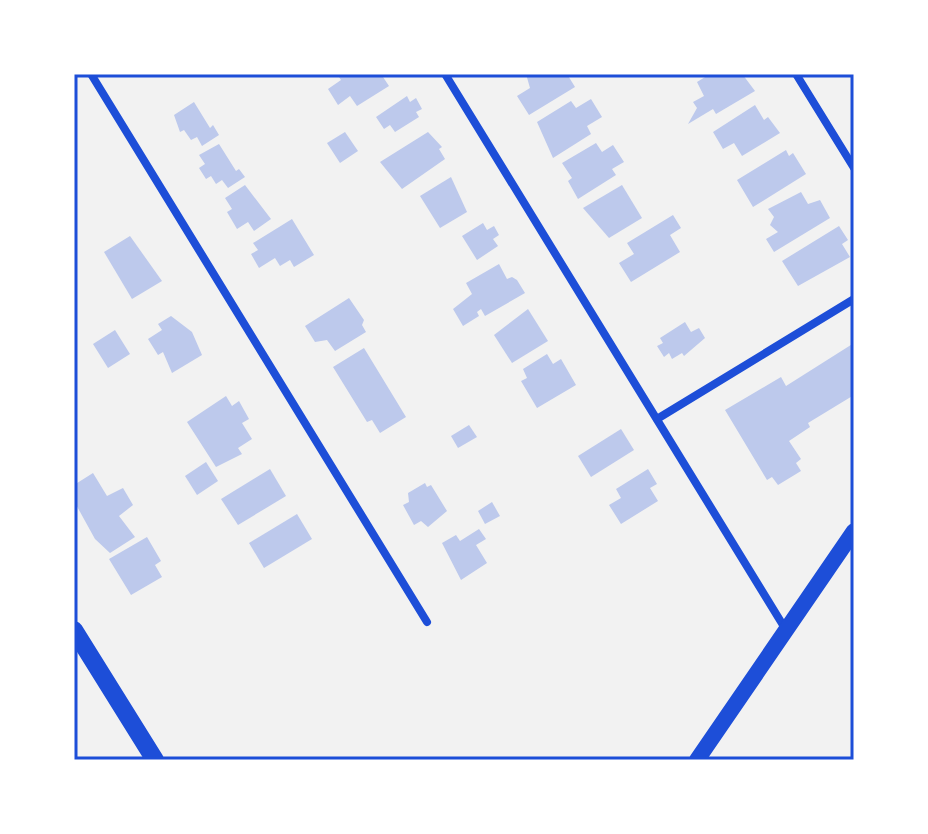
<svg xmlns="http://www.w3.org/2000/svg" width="928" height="834" viewBox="0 0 928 834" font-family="Montserrat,sans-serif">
	<rect width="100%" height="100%" fill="#f2f2f2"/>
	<g fill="#bdc9ec">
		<polygon points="337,74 381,74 389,86 357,106 350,96 338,105 328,89 341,80"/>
		<polygon points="526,74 567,74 575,87 529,115 517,96 530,88"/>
		<polygon points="710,74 743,75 755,91 716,114 713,109 688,124 697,108 693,102 704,96 697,82"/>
		<polygon points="407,96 410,102 416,98 422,109 416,112 419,117 395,132 390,125 384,129 376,117"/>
		<polygon points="591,99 602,117 587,126 591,134 553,158 537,122 571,101 576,108"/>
		<polygon points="194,102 210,128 213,125 219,135 202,146 197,137 191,140 184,130 180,132 174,115"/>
		<polygon points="755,105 764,120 768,117 780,133 742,156 734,143 723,149 713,132"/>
		<polygon points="345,132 358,151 340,163 327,143"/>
		<polygon points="428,132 442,147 439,149 445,159 402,189 380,162"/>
		<polygon points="596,143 602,152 613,145 624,162 612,169 616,175 578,199 568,181 572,178 562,163"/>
		<polygon points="219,144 236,171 239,169 245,177 228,188 222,180 216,184 211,176 206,179 199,168 205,164 199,155"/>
		<polygon points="786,150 789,156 793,153 806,174 753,207 737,180"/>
		<polygon points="451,177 467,212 440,228 420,196"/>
		<polygon points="245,185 271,219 254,231 248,222 237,229 227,212 232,209 225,198"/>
		<polygon points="622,185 642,218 609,238 583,208"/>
		<polygon points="801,192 808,204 820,200 830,218 774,252 766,239 778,232 770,225 774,217 768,209"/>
		<polygon points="673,215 681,228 670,235 680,252 631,282 619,263 634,254 627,243"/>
		<polygon points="292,219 314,255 294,267 290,260 280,266 275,258 259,268 251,254 258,250 253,243"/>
		<polygon points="483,223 487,230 494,226 499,235 493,239 498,246 477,260 462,236"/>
		<polygon points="839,226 848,240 842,244 850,257 798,286 782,261"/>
		<polygon points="130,236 162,281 132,299 104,252"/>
		<polygon points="499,264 507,279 512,277 517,280 525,293 485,316 481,309 477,312 479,316 463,326 453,309 472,294 466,283"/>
		<polygon points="349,298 364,320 362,325 366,332 335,351 327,340 315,342 305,326"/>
		<polygon points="528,309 548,341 512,363 494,335"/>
		<polygon points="171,316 192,332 202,355 172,373 163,352 158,355 148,339 162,330 158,324"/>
		<polygon points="685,322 691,332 699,328 705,338 684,356 682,353 672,359 669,353 664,357 657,346 663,343 660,338"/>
		<polygon points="115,330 130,354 108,368 93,344"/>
		<polygon points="854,343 854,395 808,423 810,427 789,441 801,459 796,463 801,471 778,485 772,477 767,480 725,410 781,377 786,386"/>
		<polygon points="364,348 406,417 380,433 372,420 367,422 333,367"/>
		<polygon points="547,354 553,364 561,359 576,385 537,408 521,381 527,378 523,369"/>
		<polygon points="226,396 232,406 239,401 249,419 242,423 252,439 238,448 242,454 216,467 187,422"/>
		<polygon points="469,425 477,437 458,448 451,436"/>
		<polygon points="621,429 634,450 591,477 578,456"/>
		<polygon points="206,462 218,481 197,495 185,476"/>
		<polygon points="270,469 286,496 238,525 221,499"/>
		<polygon points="648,469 657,484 650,488 658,501 621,524 609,505 621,498 616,489"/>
		<polygon points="93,473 107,496 123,488 133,505 119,516 135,537 110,553 95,539 74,501 74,485"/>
		<polygon points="425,483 427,487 431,485 447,511 428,527 421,521 414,525 403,505 409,502 408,493"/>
		<polygon points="492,502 500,516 485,524 478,511"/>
		<polygon points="297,514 312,539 264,568 249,543"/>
		<polygon points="479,529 486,539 476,545 487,563 461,580 442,543 456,535 460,541"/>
		<polygon points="147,537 161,561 155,565 162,577 131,595 109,559"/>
	</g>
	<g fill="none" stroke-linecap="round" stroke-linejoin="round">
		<g stroke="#1d4ed8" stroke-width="8">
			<polyline points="91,74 427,622"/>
			<polyline points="445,74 786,630"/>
			<polyline points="796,74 854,168"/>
			<polyline points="657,419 854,299"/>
		</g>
		<polyline stroke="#1d4ed8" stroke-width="16" points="697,760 854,531"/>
		<polyline stroke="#1d4ed8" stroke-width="18" points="74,630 155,760"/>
	</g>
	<rect width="928" height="834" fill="none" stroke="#ffffff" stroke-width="152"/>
	<rect x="76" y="76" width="776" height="682" fill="none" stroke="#1d4ed8" stroke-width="3"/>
</svg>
